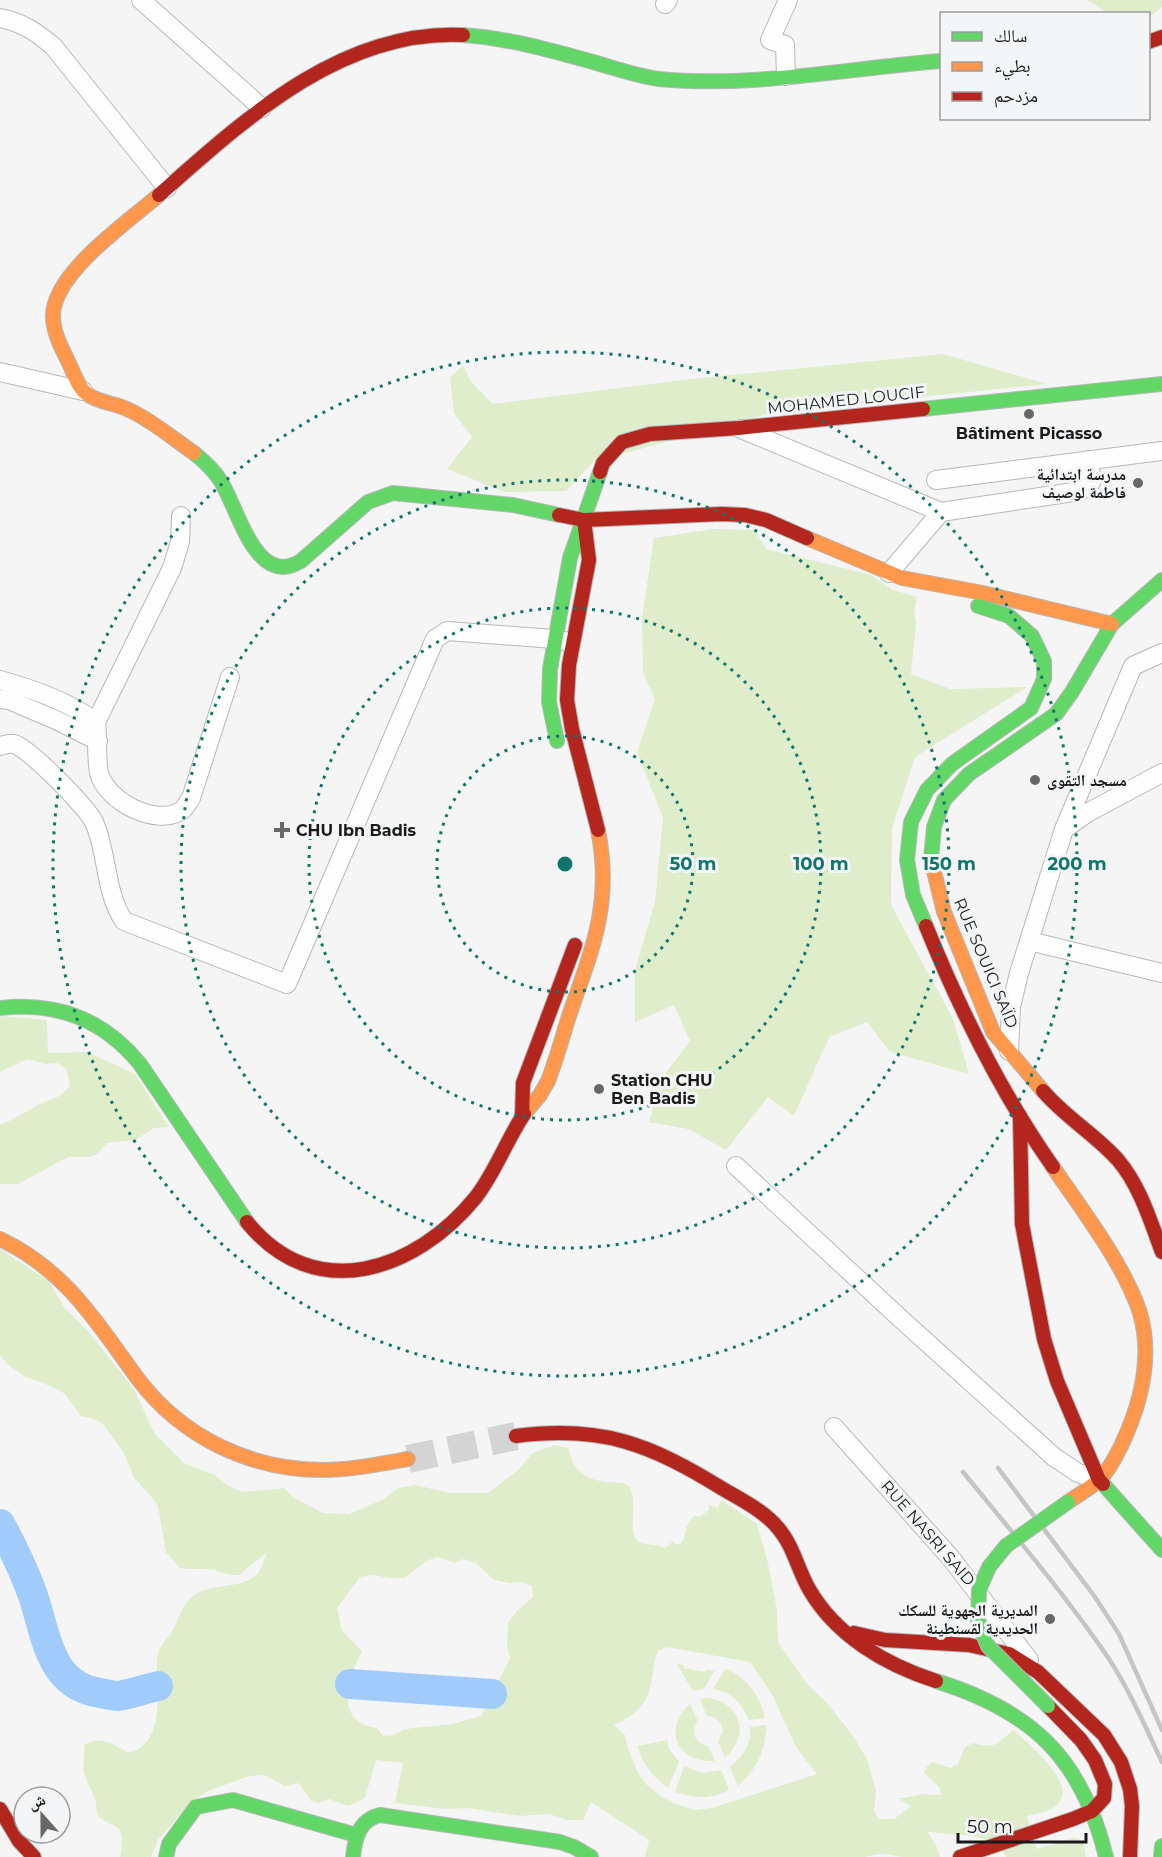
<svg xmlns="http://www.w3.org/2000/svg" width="1162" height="1857" viewBox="0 0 1162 1857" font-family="Montserrat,'Noto Naskh Arabic',sans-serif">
	<rect width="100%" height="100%" fill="#f5f5f5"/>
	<g fill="#dfedcb" fill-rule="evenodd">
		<polygon points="1087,0 1162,0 1162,7 1149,17 1148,14 1108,13"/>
		<polygon points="943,354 1047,384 774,412 593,462 566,491 505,492 447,469 472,437 454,413 450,377 463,365 471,382 493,404 691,379"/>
		<polygon points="714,529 755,530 766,549 871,575 893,590 917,597 914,613 916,623 911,674 950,689 1027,687 915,757 892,828 891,905 953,1019 969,1074 890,1052 867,1022 829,1037 794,1116 768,1097 726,1150 688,1129 649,1122 662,1078 690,1041 674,1005 635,1022 635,970 655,902 663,818 637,752 655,699 643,673 642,619 654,538"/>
		<path d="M0,1016L47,1020L48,1053L87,1052L135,1074L169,1127L154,1128L135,1140L107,1143L98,1153L90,1157H68L18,1184H0V1125C14,1120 25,1112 38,1105C54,1097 56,1101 70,1086L67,1070L58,1063L46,1064L27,1059L0,1072Z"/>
		<path d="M0,1249L49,1281L64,1307L87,1330L134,1389L154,1433L184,1463L215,1475L229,1486L243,1492L284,1488L293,1497L323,1513L349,1514L384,1499L398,1488L415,1485L450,1493H488L517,1471L533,1453L555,1445L569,1448C571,1469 586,1480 607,1482C613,1483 624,1481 629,1487C640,1500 624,1538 642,1543C649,1545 656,1544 665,1548L672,1542L677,1545C686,1541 684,1537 686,1529C687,1524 691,1520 694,1516H701L709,1510V1505L718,1508L721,1500L757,1524L768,1563L777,1610L778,1642L807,1684L827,1703L853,1736L867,1759L876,1791L874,1811L879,1819H894L911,1806L897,1798H904L923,1794L941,1795L940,1788L924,1773L928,1765L933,1762L950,1768L958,1764L965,1747L973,1743C999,1749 994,1744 1014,1730C1027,1743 1084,1787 1054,1807C1047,1812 1035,1814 1027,1816L1037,1849L1073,1838L1079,1839L1084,1845L1086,1857H1006C995,1830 951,1837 927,1831L936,1845L940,1857C928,1857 914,1857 902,1857C884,1854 883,1852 865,1857H645L649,1840L591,1802L583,1820H567L549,1814L520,1816L467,1808L445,1809L395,1803L403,1763L376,1760L365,1798L348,1806L329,1799L318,1803L311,1801L299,1783L284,1786L267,1776L259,1775L246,1777L208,1791L192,1801L158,1840L151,1857H120C121,1850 123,1840 121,1833C119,1823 101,1824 97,1813C96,1808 97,1803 95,1799C92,1790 86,1782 84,1772C82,1762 86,1755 84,1745C101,1735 112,1744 128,1753C162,1744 158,1704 157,1675C157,1667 156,1655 160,1648C163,1641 170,1637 173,1630C179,1619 181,1606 191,1598C210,1580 241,1592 258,1573C263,1567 264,1558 267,1552L239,1575C229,1575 223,1573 215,1570C206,1568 190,1570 180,1568L166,1552L158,1506L151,1496L134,1478L124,1453L103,1424L94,1419L81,1416L65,1394L53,1387L24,1376L6,1363L0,1355ZM437,1557L455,1563L463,1559L476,1563L494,1580L510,1583L521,1582L532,1586L533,1597L517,1611L508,1623L507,1645L510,1658L481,1716L453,1724L405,1729L394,1735L383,1736L377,1728C334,1723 347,1679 362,1651L342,1631L337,1608L360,1577L373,1575L389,1578H404L426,1561ZM667,1647L750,1662L773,1696L796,1747L817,1774L712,1808L695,1810L676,1804L662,1797L647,1785L638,1773L627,1746L625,1735L614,1725C634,1716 646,1706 651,1684C654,1672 653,1662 658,1651Z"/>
		<polygon points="676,1663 684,1665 684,1668 705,1672 706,1670 714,1671 704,1689 693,1691"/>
		<path d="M725,1669C747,1676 760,1697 765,1718L749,1720C741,1703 732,1691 713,1689Z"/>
		<path d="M708,1698C740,1702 752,1736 725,1757L718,1742L723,1732C722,1723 717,1716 707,1716L700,1699Z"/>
		<path d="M690,1704L698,1721C690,1732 695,1743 708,1746L715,1761C677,1763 662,1729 690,1704Z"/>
		<path d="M767,1725C764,1753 759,1766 738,1786L730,1767C743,1756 752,1744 750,1727Z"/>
		<path d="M667,1740L669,1749L679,1762L668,1788C653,1777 643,1765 637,1746Z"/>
		<path d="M684,1766L701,1773L721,1770L729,1790C709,1800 696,1798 675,1792Z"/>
	</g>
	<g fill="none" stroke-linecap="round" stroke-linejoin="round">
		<g stroke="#a0cbfb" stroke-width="30">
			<path d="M0,1524C12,1545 22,1567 31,1590C46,1629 46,1681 95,1692C102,1693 111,1696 118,1696C131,1694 145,1689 158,1686"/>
			<polyline points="350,1684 492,1694"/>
		</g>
		<polyline stroke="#d4d4d4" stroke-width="28" stroke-dasharray="28 14" stroke-linecap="butt" points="408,1459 516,1436"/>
		<g stroke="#b8b8b9" stroke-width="20">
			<g id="street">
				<polyline points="141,0 262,108"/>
				<polyline points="665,4 668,0"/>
				<path d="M0,18C22,22 36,32 53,46L167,188"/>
				<polyline points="786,76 785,45 770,40 788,0"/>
				<polyline points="0,372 83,391"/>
				<polyline points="741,429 941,512 1080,491 1089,486 1092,480 1088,460"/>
				<polyline points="936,480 1162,451"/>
				<polyline points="889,573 941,512"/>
				<path d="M0,680C35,690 67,701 96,722C98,738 96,757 99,773C106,801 157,828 182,810C186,807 188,802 191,798L230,677"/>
				<polyline points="0,699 9,700 56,720 98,741"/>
				<polyline points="96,722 172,568 180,542 181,516"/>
				<path d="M0,746C4,745 10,743 14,744C29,748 89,809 95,824C108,856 105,893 124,921L287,984L435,639L447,631L554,639L565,641"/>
				<polyline points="1066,828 1087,813 1162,773"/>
				<polyline points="1029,941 1162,973"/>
				<polyline points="1009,1051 1011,1007 1019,973 1064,829 1133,666 1162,653"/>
				<polyline points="736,1166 902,1320 1054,1457 1078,1473 1099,1480"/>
				<polyline points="834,1427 950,1557 1029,1660"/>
			</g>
		</g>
		<g stroke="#b8b8b9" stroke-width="16">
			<g id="fast">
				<path d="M463,35C507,38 550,50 593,62C614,68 637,76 659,79C753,88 849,68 942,61"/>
				<polyline points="923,409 1162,384"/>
				<path d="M194,453C204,461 213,469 220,480C238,507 255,589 301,561L368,502L393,493L513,505L559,515"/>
				<polyline points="557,741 549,702 550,669 570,558 600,472"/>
				<polyline points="933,867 931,859 934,827 944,800 969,774 1056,714 1072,692 1112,624 1162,580"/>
				<polyline points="926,926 913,895 907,860 911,822 927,790 952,764 1031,708 1044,679 1044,661 1032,636 1009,616 978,606"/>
				<path d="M0,1008C58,1002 103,1019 140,1064L247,1222"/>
				<polyline points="1103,1484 1162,1550"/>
				<path d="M936,1681C1032,1711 1082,1758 1106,1857"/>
				<polyline points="166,1857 169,1844 196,1807 233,1800 356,1835"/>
				<path d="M353,1857C355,1838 359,1820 380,1815L560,1842L574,1847L591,1857"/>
				<polyline points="1161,1857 1162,1846"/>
			</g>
		</g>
		<g stroke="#b8b8b9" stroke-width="16">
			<g id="slow">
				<path d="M159,195C129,221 53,273 53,316C53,331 60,345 67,359C73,370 77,387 87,394C99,403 116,403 129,410C150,419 175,440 194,453"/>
				<polyline points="807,538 902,578 983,593 1112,624"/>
				<polyline points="933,867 944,912 993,1032 1043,1091"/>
				<path d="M524,1114L540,1095L548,1081C557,1058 563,1034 571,1010C594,945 612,901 598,830"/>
				<path d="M1053,1167C1082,1210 1124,1264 1140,1313C1153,1358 1140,1406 1121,1446C1115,1458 1108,1472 1098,1481C1089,1489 1078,1495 1068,1502"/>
				<path d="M0,1239C66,1270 97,1323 138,1379C182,1437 250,1470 323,1470C351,1470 380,1464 408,1459"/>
			</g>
		</g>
		<g stroke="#b8b8b9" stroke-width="16">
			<g id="jam">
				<polyline points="1148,42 1162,37"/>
				<path d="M159,195C244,120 341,29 463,35"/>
				<polyline points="600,472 603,463 622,442 650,434 738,428 923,409"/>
				<polyline points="559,515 584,520 721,514 745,515 766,520 807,538"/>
				<polyline points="584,520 589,560 569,665 567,700 572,729 598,830"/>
				<path d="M926,926C960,1010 1001,1093 1053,1167"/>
				<path d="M1043,1091C1065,1117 1096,1135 1118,1160C1140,1186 1150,1220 1162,1252"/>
				<polyline points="522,1116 523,1083 575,945"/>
				<polyline points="1020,1116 1022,1224 1044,1339 1057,1381 1099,1480 1103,1484"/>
				<path d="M247,1222C315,1306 416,1271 476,1197C496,1171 506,1141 524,1114"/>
				<path d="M516,1436C602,1425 650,1444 723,1489C742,1500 764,1511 778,1528C793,1545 798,1570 809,1589C836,1636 886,1665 936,1681"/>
				<polyline points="854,1633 885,1640 969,1645 1009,1654 1038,1672 1104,1735 1121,1762 1130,1789 1132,1806 1130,1857"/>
				<polyline points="0,1809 19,1841 34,1857"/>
				<polyline points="960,1857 1073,1819 1092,1811 1104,1798 1105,1784 1095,1760 1081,1740 1048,1706"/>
			</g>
		</g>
		<use href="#street" stroke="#fefefe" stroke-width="18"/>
		<use href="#fast" stroke="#63d668" stroke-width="14"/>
		<use href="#slow" stroke="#ff974d" stroke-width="14"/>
		<use href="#jam" stroke="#b3261e" stroke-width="14"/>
		<g stroke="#c5c5c5" stroke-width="4.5">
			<polyline points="998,1468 1095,1597 1119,1634 1162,1730"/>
			<path d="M963,1472C1012,1532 1063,1592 1107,1656C1128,1687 1146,1728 1162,1762"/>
		</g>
		<g stroke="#b8b8b9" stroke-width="16" stroke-linecap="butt">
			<polyline id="fast-bridge" points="1048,1706 988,1646 978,1621 979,1590 989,1567 1006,1546 1068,1502"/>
		</g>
		<use href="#fast-bridge" stroke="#63d668" stroke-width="14"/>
	</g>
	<g fill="none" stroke="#0f766e" stroke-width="3" stroke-dasharray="3 6">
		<circle cx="565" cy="864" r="128"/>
		<circle cx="565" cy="864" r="256"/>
		<circle cx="565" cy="864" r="384"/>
		<circle cx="565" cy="864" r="512"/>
	</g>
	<g fill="#676767" stroke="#f4f5f6" stroke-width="2">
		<circle cx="1029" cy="414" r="6"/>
		<circle cx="1138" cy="483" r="6"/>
		<circle cx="1035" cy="780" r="6"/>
		<path d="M279 821h6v6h6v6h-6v6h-6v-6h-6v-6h6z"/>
		<circle cx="599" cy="1089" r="6"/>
		<circle cx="1050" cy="1619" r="6"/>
	</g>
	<g text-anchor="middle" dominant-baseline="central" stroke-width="6" stroke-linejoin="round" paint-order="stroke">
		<g font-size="16" fill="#1a1a1b" stroke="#f4f5f6">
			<text transform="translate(846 400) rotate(-6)">MOHAMED LOUCIF</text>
			<text transform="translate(986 963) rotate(67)">RUE SOUICI SAÏD</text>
			<text transform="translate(928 1533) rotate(49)">RUE NASRI SAID</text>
		</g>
		<g font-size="16" font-weight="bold" fill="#1a1a1b" stroke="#f4f5f6" text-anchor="start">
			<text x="1029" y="433" text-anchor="middle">Bâtiment Picasso</text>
			<text x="1126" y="474" text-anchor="end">مدرسة ابتدائية<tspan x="1126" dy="18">فاطمة لوصيف</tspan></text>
			<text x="1047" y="780">مسجد التقوى</text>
			<text x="296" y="830">CHU Ibn Badis</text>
			<text x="611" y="1080">Station CHU<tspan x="611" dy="18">Ben Badis</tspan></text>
			<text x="1038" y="1610" text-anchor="end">المديرية الجهوية للسكك<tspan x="1038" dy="18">الحديدية لقسنطينة</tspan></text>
		</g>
	</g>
	<circle cx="565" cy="864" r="9" fill="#0f766e" stroke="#f4f5f6" stroke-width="3"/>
	<g font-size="18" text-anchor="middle" font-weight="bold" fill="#0f766e" stroke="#f4f5f6" stroke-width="6" stroke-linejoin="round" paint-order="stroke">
		<text x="693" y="870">50 m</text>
		<text x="821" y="870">100 m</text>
		<text x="949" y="870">150 m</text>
		<text x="1077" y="870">200 m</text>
	</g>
	<rect x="940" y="12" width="210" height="108" fill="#f4f5f6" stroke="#9d9d9e" stroke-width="1.5"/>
	<rect x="952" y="32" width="30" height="9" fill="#63d668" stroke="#9d9d9e" stroke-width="1.5"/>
	<text x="994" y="42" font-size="18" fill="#1a1a1b">سالك</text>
	<rect x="952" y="62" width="30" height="9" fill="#ff974d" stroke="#9d9d9e" stroke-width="1.5"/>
	<text x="994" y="72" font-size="18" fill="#1a1a1b">بطيء</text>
	<rect x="952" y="92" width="30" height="9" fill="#b3261e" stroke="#9d9d9e" stroke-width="1.5"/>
	<text x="994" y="102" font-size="18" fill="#1a1a1b">مزدحم</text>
	<g transform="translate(42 1815) rotate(339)"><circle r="28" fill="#f4f5f6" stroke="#9d9d9e" stroke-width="1.5"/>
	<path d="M0-4.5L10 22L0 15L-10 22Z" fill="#676767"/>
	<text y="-9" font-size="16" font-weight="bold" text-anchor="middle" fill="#1a1a1b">ش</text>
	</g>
	<path d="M958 1833v9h128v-9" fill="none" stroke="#1a1a1b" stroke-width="3"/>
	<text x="967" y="1833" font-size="18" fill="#1a1a1b" stroke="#f4f5f6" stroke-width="4.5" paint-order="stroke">50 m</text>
</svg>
